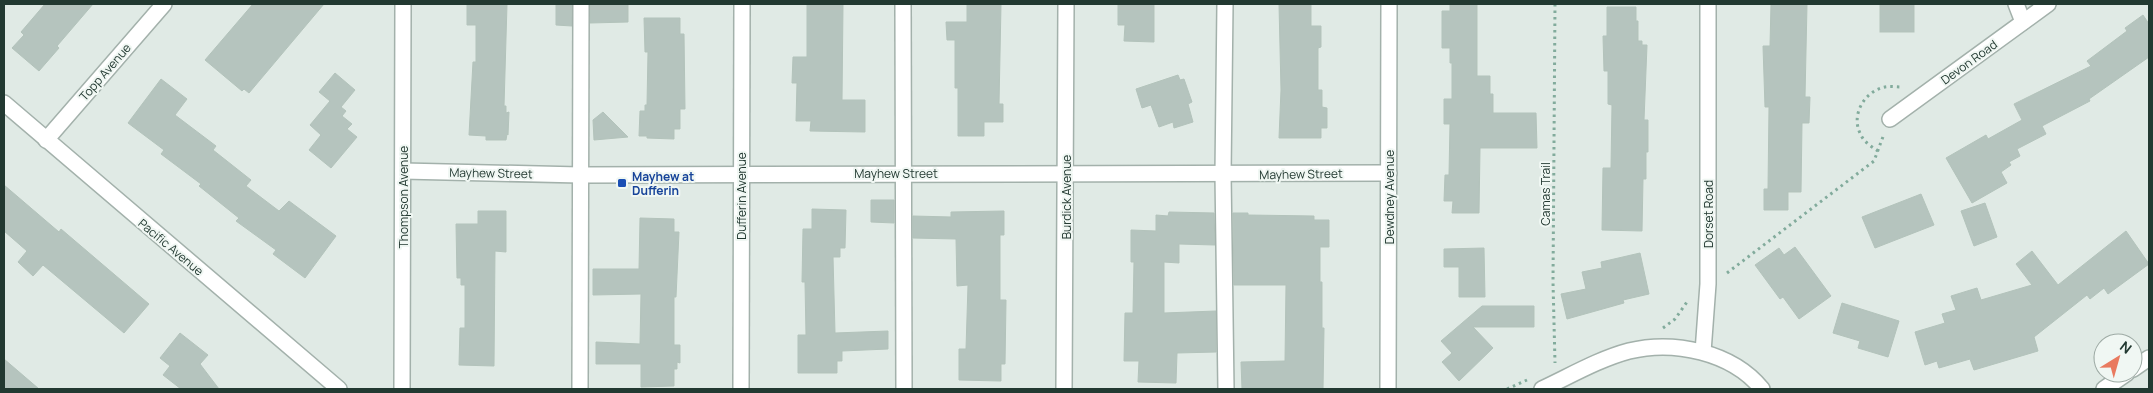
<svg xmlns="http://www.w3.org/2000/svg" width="2153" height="393" viewBox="0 0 2153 393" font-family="Manrope,sans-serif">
	<rect width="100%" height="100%" fill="#e0eae5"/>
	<g fill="#b5c4be" stroke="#b3c3bb">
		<polygon points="45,4 93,4 57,46 59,48 39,71 12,48 24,35 21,32"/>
		<polygon points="253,4 324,4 249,93 244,89 242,91 205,60"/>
		<polygon points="467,4 507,4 504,106 506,106 506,113 509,112 508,135 507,134 506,140 486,140 486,136 469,135 473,62 476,62 476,25 467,25"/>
		<polygon points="556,4 572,4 572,26 556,25"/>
		<polygon points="590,4 628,4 628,22 590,23"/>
		<polygon points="807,4 843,4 842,100 865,100 865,132 810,131 811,121 796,121 797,83 792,83 793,57 807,57"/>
		<polygon points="967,4 1001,4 999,104 1003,104 1003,122 984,122 984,136 958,136 958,88 955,88 955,40 947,40 946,22 967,22"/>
		<polygon points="1118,4 1154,4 1154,42 1124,41 1125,25 1118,25"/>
		<polygon points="1279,4 1311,4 1311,26 1321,26 1321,47 1318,48 1318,90 1322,90 1322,107 1327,108 1327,128 1321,128 1321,138 1279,138 1281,90"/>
		<polygon points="1450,4 1477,4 1477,76 1490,76 1490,94 1493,94 1493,113 1536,113 1537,148 1480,148 1479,213 1452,213 1453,201 1444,201 1445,175 1449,175 1450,124 1444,124 1444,99 1452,99 1452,63 1450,63 1450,48 1442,48 1442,11 1450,11"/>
		<polygon points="1771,4 1807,4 1805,97 1810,97 1809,123 1802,123 1801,192 1788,192 1788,210 1764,210 1764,189 1768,189 1769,107 1765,107 1763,46 1770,46"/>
		<rect x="1880" y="4" width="34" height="28"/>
		<polygon points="1607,7 1636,7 1636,21 1638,21 1638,41 1642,41 1642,45 1647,45 1644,120 1648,120 1648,152 1646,152 1646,179 1643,179 1642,231 1602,230 1603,168 1611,168 1612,105 1608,104 1608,71 1604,71 1603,36 1607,36"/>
		<polygon points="2143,15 2149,24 2149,57 2089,99 2090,101 2042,126 2046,134 2017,149 2020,156 2009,162 2011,165 2001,172 2007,183 1972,203 1946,158 1986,135 1988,139 2022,120 2014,104 2091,66 2087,61 2127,31 2125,28"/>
		<polygon points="644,18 680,18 680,34 684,34 685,109 680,109 680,129 674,129 674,139 647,138 647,136 639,136 640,111 645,111 645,105 647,105 648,52 645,52"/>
		<polygon points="335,73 355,90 341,107 346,111 342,116 352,124 347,129 357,137 331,168 309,150 321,135 310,125 330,101 319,92"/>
		<polygon points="1178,75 1180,80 1184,79 1192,102 1188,104 1193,122 1174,128 1173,122 1159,127 1151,105 1142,108 1136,89"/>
		<polygon points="161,79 187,99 175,115 216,146 213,150 251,180 246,186 279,211 289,201 336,236 305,278 273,254 276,250 236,221 239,218 199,186 201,184 161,154 164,150 128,123"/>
		<polygon points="603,112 628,137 594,140 593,120"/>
		<polygon points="4,185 59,232 61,229 149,304 124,333 43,265 33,276 18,262 27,251 4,231"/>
		<polygon points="1921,194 1934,225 1875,248 1862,217"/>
		<polygon points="871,200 894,200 894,223 871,222"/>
		<polygon points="1985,203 1997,237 1974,246 1961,211"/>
		<polygon points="812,209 846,210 845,248 840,248 840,257 833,257 835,333 888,331 888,349 842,351 842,361 837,361 837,373 798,373 798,335 806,335 805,282 802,282 803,229 812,229"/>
		<polygon points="478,211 506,211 506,252 495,251 494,366 459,365 460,328 465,328 465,285 461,285 461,278 457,278 456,224 478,224"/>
		<polygon points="1004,211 1004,235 1000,235 1000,300 1006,300 1005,364 1001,364 1001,381 959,380 959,349 966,349 968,285 957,286 956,239 913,238 913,216 951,217 951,212"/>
		<polygon points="1169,212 1214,213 1215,245 1179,244 1179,263 1164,262 1164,313 1216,311 1216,352 1177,353 1176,383 1138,382 1139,361 1124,361 1125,313 1133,313 1134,262 1131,262 1131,230 1156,231 1156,215 1168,216"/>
		<polygon points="1233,213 1248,213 1248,215 1314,216 1314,220 1329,220 1329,247 1320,247 1320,282 1322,282 1322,328 1324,328 1323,389 1242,389 1241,362 1285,361 1286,285 1234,285"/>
		<polygon points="640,218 674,219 674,232 679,232 676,297 674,297 674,345 680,345 680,363 677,362 677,369 674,369 674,386 641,387 641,364 596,364 596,342 640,344 641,294 593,295 593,269 639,269"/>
		<polygon points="2126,231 2149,264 2108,294 2104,288 2090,299 2087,295 2034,337 2038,351 1974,370 1970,359 1939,368 1937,361 1925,365 1915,332 1945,323 1942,314 1956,310 1951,296 1977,288 1981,300 2032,285 2016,264 2032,251 2058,285"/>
		<polygon points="1795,247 1831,296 1799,319 1783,297 1780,299 1755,265 1779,248 1784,255"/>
		<polygon points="1484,248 1485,297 1459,297 1459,267 1444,267 1444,249"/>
		<polygon points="1640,253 1649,294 1623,300 1624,303 1567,319 1561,294 1586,289 1582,272 1602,268 1601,262"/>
		<polygon points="1842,303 1899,321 1888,357 1858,348 1860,341 1833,333"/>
		<polygon points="1482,306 1534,306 1534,327 1473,327 1493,348 1459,381 1442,362 1452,353 1441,341"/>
		<polygon points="180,333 208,355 200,364 219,389 181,389 163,375 170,366 160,358"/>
		<polygon points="4,359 39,389 4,389"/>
	</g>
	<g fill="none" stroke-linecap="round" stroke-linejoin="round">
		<g stroke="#a3b1ab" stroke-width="18">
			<g id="minor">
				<polyline points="903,4 904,389"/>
				<polyline points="1225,4 1223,174 1226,389"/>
				<polyline points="2016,4 2023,22"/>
				<polyline points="4,103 339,389"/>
				<polyline points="1890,119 2048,4"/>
				<polyline points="46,140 164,4"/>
				<polyline points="403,171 580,175 1389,173"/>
				<polyline points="1703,352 1708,284 1708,4"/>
				<polyline points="2133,369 2149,358"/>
				<polyline points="402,389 403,4"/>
				<polyline points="580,389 581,4"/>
				<polyline points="741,389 742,4"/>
				<polyline points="1064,389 1066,4"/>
				<polyline points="1388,389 1389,4"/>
				<path d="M1542,389C1570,376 1599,359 1629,351C1674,340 1732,352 1762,389"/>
				<polyline points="2104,389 2127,373"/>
			</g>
		</g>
		<g stroke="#82ab9c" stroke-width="3" stroke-dasharray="2.5 4" stroke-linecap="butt">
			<polyline points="1555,4 1553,282 1555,363"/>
			<path d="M1878,151C1872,147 1864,142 1861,135C1850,116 1864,91 1885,87C1890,86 1896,87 1901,87"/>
			<polyline points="1727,273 1874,161 1884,134"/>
			<polyline points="1663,328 1675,319 1687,302"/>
			<polyline points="1507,389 1527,380"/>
		</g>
		<use href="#minor" stroke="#fff" stroke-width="15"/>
	</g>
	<rect fill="#1a4fb4" stroke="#f0f7f3" stroke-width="2" x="617" y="178" width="10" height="10" rx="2.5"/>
	<g text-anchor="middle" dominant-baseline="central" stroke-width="4" stroke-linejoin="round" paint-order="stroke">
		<g font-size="12" fill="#223931" stroke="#f0f7f3">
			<text transform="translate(1969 62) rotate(-36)">Devon Road</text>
			<text transform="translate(105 72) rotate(-49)">Topp Avenue</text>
			<text transform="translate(491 173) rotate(1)">Mayhew Street</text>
			<text x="896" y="173">Mayhew Street</text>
			<text transform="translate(1301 174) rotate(-1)">Mayhew Street</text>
			<text transform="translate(1545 194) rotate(-90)">Camas Trail</text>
			<text transform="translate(741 196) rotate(-90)">Dufferin Avenue</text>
			<text transform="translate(403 197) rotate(-90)">Thompson Avenue</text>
			<text transform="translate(1066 197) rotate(-90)">Burdick Avenue</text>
			<text transform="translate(1389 197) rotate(-90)">Dewdney Avenue</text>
			<text transform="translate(1708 214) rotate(-90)">Dorset Road</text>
			<text transform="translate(171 247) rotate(40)">Pacific Avenue</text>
		</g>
		<g font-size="12" font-weight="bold" fill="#164399" stroke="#f0f7f3" text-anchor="start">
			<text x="632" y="176">Mayhew at<tspan x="632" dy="14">Dufferin</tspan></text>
		</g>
	</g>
	<rect width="2153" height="393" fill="none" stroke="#223931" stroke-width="10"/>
	<g transform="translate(2118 358) rotate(37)"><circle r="24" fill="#f0f7f3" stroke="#9eaba5"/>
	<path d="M0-4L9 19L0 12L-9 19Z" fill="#e97a5f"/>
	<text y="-8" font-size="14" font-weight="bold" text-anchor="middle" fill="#223931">N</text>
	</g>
</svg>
